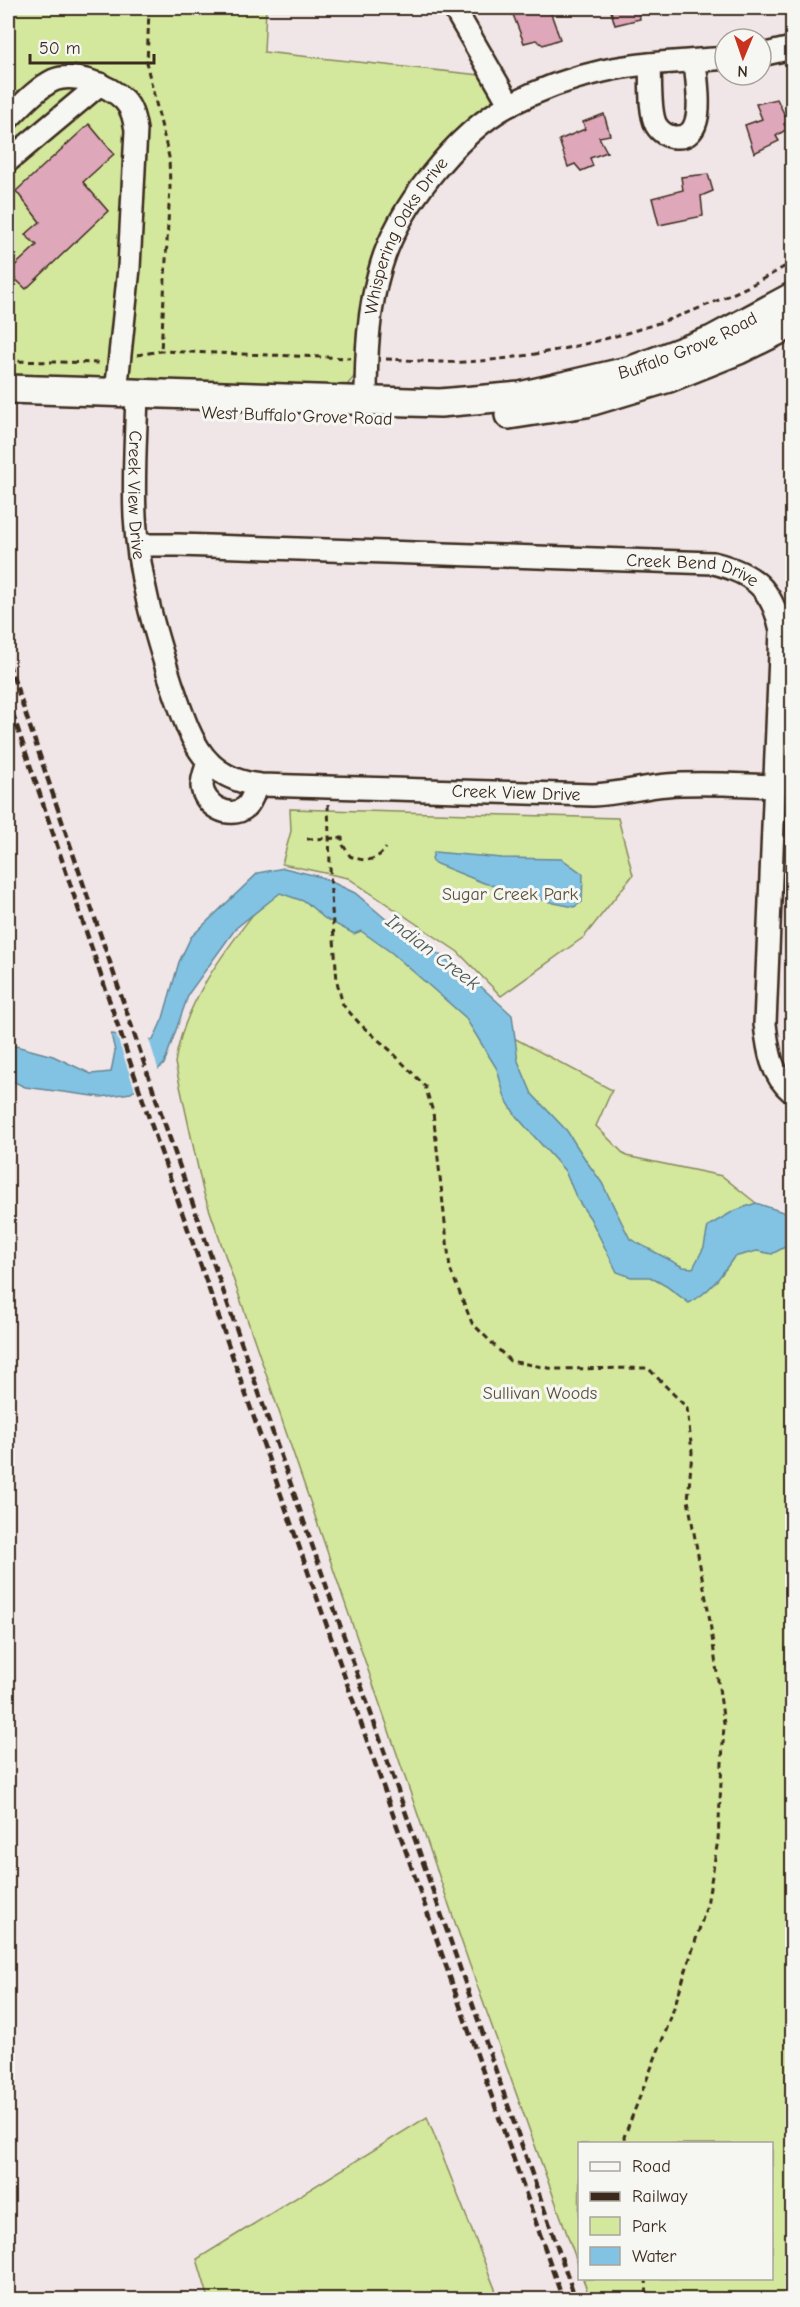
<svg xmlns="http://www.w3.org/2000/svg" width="800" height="2307" viewBox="0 0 800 2307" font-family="'Comic Neue',sans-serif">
	<rect width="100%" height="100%" fill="#f1e6e7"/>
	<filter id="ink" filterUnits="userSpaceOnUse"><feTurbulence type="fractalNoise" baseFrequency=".0167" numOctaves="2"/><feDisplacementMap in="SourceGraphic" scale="12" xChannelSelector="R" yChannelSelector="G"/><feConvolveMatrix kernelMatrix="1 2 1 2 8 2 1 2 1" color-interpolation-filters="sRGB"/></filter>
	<g filter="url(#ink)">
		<g fill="#d3e89c" stroke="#87895d" stroke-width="1.5">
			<polygon points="8,8 266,8 264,52 480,75 492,94 493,104 413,188 354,377 347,385 310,388 8,375"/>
			<polygon points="290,809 618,818 633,875 584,937 501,996 458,952 348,878 282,864 291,831"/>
			<path d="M278,882H310L478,1019L612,1090L596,1126L626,1156L722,1176L756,1203L754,1238L792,1243V2299H590L583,2279L772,2278V2144H580L579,2267L469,1963L203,1191L175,1063C185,994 237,936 278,882Z"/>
			<polygon points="427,2117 499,2299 209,2299 197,2259"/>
		</g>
		<g fill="#82c3e3" stroke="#668694" stroke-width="1.5">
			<polygon points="434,852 502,858 562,859 583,874 582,902 574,907 554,903 484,883 434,863 432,859"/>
			<path d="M284,868L321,877L355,893L388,921L464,971L512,1015L518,1061L532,1094L567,1131L587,1162L602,1183L630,1239L683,1267L693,1268L704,1247L708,1226L734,1211L756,1203L792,1215V1243L772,1254L757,1251L734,1257C721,1276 710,1292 689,1303L666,1286L650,1277H631L617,1272L590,1218L577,1199L565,1171L516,1116L505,1098L497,1069L465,1017L392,953L361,931L354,934L324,918L306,902L280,893L236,928L189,993L164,1064L131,1093L101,1097L25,1087L8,1079V1045H12L53,1056L91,1074L111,1072L115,1051L111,1034L153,1040L163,1018L179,962L191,937L258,873Z"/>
		</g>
		<polygon fill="#f1e6e7" points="115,1031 148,1036 159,1072 136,1093"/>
		<g fill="#dfa7ba" stroke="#3b2a1e" stroke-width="1.5">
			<polygon points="523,8 549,8 560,39 543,45 536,40 524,43 512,12"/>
			<polygon points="610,8 638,8 640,19 615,25"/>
			<polygon points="777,99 788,122 784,124 787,129 776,136 779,141 754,153 745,125 762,119 756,104"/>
			<polygon points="604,114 610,135 599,137 607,152 590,158 593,166 581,171 575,164 568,167 559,140 585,129 583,122"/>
			<polygon points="89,124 114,154 83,182 108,211 26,289 8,272 37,245 25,235 40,222 16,191"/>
			<polygon points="708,174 713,191 701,196 703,216 659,225 652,198 683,190 681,177"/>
		</g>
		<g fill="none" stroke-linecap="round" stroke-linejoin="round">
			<g stroke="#3b2a1e" stroke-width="26">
				<g id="minor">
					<polyline points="454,8 510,105"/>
					<polyline points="761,55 792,48"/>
					<path d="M650,64C651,80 649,112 656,125C660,132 668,137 675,137C709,140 696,81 695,61"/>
					<path d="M8,119C21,106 37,88 54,80C74,72 109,85 124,100C132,108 134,119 136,130L129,268L116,393"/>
					<polyline points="8,161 100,84"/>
					<path id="s1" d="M137,393C136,434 133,475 135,516C138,575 154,630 172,685C190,735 200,779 261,785L593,795C618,794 642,787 667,785C703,782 740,785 775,786"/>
					<path id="s2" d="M366,401C366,355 368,309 381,266C398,208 456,134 509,105C538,90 571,78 603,71C643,62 685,62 725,58"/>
					<path id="s3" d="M138,545H178L713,563C753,573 772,588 781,630L765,1024C768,1050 771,1075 792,1092"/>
					<path d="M208,762C206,769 202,778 202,786C203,805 230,821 246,807C252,801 254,792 257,785"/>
				</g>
			</g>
			<g stroke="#3b2a1e" stroke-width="32">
				<g id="major">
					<path id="s4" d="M8,389L440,403L520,396L632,370L712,340L792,297"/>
					<polyline points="509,415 586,403 669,378 739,350 792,324"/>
				</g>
			</g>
			<g stroke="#3b2a1e" stroke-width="3" stroke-dasharray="6 4.5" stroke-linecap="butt">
				<polyline points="149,8 147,66 169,157 170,187 161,351"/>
				<polyline points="137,355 161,351 350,358"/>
				<path d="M386,359C412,360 438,363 464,362C567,357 705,317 792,262"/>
				<polyline points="8,361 102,363"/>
				<polyline points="328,804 331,895 337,982 343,1005 361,1025 390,1050 425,1086 433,1112 450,1269 472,1323 510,1361 554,1369 648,1368 687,1408 692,1452 688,1500 709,1615 724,1724 718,1840 707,1905 669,2023 624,2137 625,2144"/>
				<path d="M307,839L342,838L343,845L350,856C364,862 376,862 386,848"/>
				<polyline points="646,2278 647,2300"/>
			</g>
			<use href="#minor" stroke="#f6f6f2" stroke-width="21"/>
			<use href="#major" stroke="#f6f6f2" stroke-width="27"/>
			<g stroke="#3b2a1e" stroke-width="4.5" stroke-dasharray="9 4.5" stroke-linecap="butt">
				<polyline points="8,662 161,1113 576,2300"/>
				<polyline points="8,700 149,1118 563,2300"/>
			</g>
		</g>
	</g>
	<g text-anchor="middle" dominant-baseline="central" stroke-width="6" stroke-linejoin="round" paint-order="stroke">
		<g font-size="18" fill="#3b2a1e" stroke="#f6f6f2">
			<text stroke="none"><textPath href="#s2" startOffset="174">Whispering Oaks Drive</textPath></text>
			<text stroke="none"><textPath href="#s4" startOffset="688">Buffalo Grove Road</textPath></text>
			<text transform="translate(297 416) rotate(2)">West Buffalo Grove Road</text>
			<text stroke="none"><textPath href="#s1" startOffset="102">Creek View Drive</textPath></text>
			<text stroke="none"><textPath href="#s3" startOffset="556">Creek Bend Drive</textPath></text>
			<text stroke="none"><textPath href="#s1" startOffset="696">Creek View Drive</textPath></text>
		</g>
		<g font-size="18" fill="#595037" stroke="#f6f6f2">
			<text x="510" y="894">Sugar Creek Park</text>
			<text x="540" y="1393">Sullivan Woods</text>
		</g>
		<g font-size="20" font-style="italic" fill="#505859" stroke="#f6f6f2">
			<text transform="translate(433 952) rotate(37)">Indian Creek</text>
		</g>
	</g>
	<rect width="800" height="2307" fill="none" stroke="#f6f6f2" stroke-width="30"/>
	<rect x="15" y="15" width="770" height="2277" fill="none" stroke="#3b2a1e" stroke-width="2" filter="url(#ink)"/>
	<rect x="578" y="2142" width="195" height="138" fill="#f6f6f2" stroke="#aba49d" stroke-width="1.5"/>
	<rect x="590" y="2162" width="30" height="9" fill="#f6f6f2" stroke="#aba49d" stroke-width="1.5"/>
	<text x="632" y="2172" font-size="18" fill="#3b2a1e">Road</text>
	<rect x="590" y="2192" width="30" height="9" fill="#3b2a1e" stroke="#aba49d" stroke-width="1.5"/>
	<text x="632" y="2202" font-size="18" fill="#3b2a1e">Railway</text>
	<rect x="590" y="2217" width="30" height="18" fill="#d3e89c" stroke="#aba49d" stroke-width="1.5"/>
	<text x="632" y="2232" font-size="18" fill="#3b2a1e">Park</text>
	<rect x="590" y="2247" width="30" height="18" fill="#82c3e3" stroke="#aba49d" stroke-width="1.5"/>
	<text x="632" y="2262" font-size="18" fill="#3b2a1e">Water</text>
	<g transform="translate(743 57) rotate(182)"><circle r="28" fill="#f6f6f2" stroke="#aba49d" stroke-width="1.5"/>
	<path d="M0-4.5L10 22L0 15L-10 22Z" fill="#c8321e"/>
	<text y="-9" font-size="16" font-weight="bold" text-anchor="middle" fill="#3b2a1e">N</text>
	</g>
	<path d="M30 54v9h124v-9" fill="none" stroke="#3b2a1e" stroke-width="3"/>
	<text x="39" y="54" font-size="18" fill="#3b2a1e" stroke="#f6f6f2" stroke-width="4.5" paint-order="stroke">50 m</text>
</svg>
